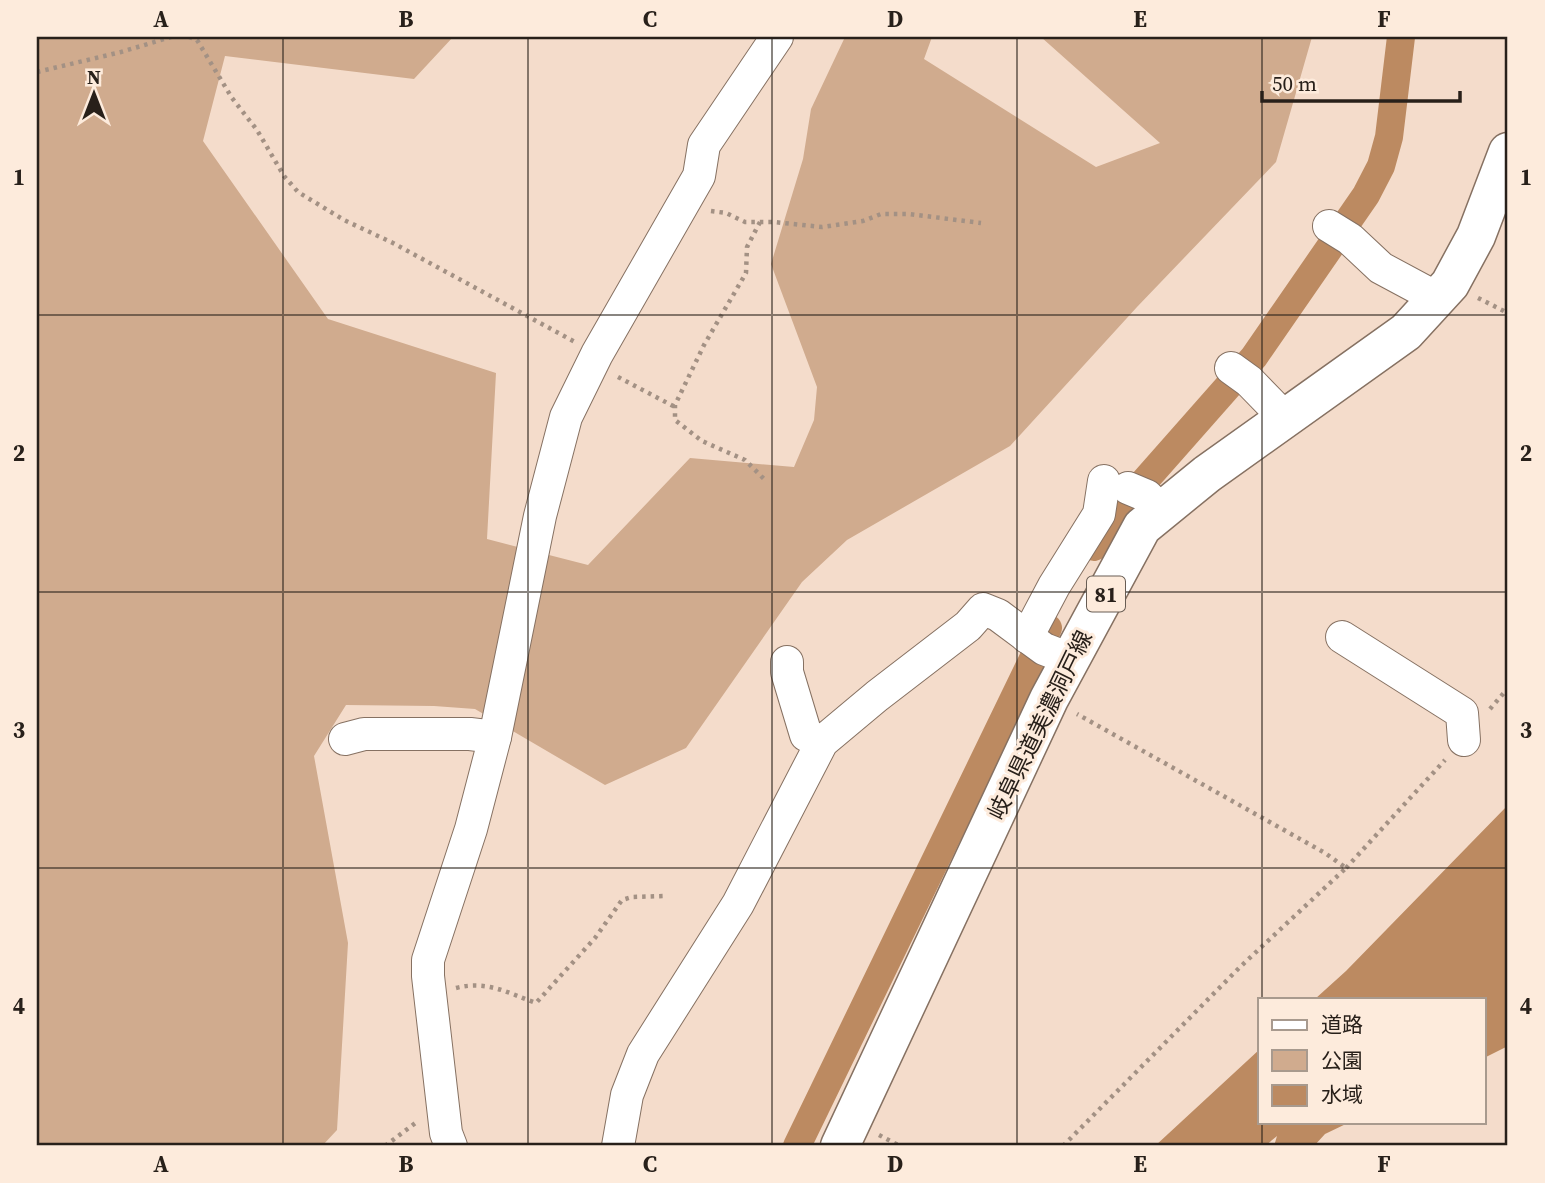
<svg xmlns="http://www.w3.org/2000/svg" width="1545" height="1183" viewBox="0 0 1545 1183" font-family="'Source Serif 4','Noto Sans JP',serif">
	<rect width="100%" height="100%" fill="#f4dccb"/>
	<polygon fill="#d0ab8e" points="37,37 453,37 414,79 225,56 203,141 328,319 496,373 487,539 588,565 690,458 794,467 814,420 817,387 771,264 803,159 811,109 845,37 932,37 924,59 1096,167 1160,143 1041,37 1312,37 1276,162 1137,307 1010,446 847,540 802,582 686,748 605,785 475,709 434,706 346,705 314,756 348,943 337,1130 322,1146 37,1146"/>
	<g fill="#bc8a61">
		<polygon points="1508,805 1508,1046 1484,1058 1484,999 1315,999 1346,971"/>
		<polygon points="1260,1049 1260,1122 1350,1122 1325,1134 1314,1146 1274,1146 1277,1136 1265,1146 1155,1146"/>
	</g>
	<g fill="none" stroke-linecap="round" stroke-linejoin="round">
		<g stroke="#bc8a61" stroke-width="28">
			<polyline points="1094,547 1119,510 1254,357 1366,195 1381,166 1389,137 1401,37"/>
			<polyline points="797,1146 1048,628"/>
		</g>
		<g stroke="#867162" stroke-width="34">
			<g id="minor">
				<polyline points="1329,226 1350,239 1381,268 1437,298"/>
				<polyline points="1231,368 1249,381 1285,418"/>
				<polyline points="1128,488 1147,496 1162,511"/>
				<polyline points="1027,637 1054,586 1099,514 1104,481"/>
				<polyline points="1342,637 1462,713 1464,740"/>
				<polyline points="787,662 787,672 806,735 822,742"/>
				<polyline points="345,739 364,734 470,734 495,737"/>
				<polyline points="451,1146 446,1133 428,976 428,960 471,829 495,737 540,516 566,417 597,354 699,176 704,145 777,37"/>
				<polyline points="618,1146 627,1095 643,1054 738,904 822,742 877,696 968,626 983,609 998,615 1044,649 1070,659"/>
			</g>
		</g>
		<g stroke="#867162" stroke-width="41">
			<polyline id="major" points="840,1146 1049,699 1142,527 1207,474 1406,332 1450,284 1476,236 1508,152"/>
		</g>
		<g stroke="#a39184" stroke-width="4.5" stroke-dasharray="3.5 5" stroke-linecap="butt">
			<polyline points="189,37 197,40 232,98 257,130 284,176 298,192 344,220 393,243 575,342"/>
			<polyline points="37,72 121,52 171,37"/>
			<polyline points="711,211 726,213 745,222 774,222 822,227 863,221 881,214 909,214 981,223"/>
			<polyline points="760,222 747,247 746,273 704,345 675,405 675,420 702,441 745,460 765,480"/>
			<polyline points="1478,298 1508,313"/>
			<polyline points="618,377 675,407"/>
			<polyline points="1490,709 1508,688"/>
			<polyline points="1346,868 1445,760"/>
			<path d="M456,988C487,980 508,993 536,1003L595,938L622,900L632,897L664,896"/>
			<polyline points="879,1135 900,1146"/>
			<polyline points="385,1146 418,1121"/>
			<polyline points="1063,1146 1240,967 1346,868 1325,853 1077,714"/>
		</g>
		<use href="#minor" stroke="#fff" stroke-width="32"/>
		<use href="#major" stroke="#fff" stroke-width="38"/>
	</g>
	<path fill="none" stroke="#28201a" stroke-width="2" stroke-opacity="0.55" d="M283,37V1146M528,37V1146M772,37V1146M1017,37V1146M1262,37V999M37,315H1508M37,592H1508M37,868H1508M1262,1122V1146"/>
	<g text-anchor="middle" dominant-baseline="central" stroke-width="6" stroke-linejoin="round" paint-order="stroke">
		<rect fill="#fdebdc" stroke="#685d54" stroke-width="2" x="1087" y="576.5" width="38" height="35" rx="5"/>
		<g font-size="21" font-weight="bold" fill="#28201a">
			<text x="1106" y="594">81</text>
		</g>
		<g font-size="23" fill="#28201a" stroke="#fdebdc">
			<text transform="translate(1040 725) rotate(-64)">岐阜県道美濃洞戸線</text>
		</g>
	</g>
	<rect width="1545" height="1183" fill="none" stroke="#fdebdc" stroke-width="77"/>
	<rect x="1258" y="998" width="228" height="126" fill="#fdebdc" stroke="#a89a8e" stroke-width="2"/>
	<rect x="1272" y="1020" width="35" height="10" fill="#ffffff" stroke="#a89a8e" stroke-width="2"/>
	<text x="1321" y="1032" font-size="21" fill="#28201a">道路</text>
	<rect x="1272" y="1050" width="35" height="21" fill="#d0ab8e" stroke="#a89a8e" stroke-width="2"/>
	<text x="1321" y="1068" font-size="21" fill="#28201a">公園</text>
	<rect x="1272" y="1085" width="35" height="21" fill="#bc8a61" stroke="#a89a8e" stroke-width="2"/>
	<text x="1321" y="1102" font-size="21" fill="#28201a">水域</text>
	<g transform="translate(94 94)" stroke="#fdebdc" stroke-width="5" paint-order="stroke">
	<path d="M0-5L12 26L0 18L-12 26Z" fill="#28201a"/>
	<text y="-10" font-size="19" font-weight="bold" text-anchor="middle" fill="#28201a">N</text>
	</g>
	<path d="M1262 91v10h198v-10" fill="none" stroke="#28201a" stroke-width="3.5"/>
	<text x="1272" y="91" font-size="21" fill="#28201a" stroke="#fdebdc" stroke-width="5" paint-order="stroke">50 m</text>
	<rect x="38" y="38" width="1468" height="1106" fill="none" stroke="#28201a" stroke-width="2.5"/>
	<g font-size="23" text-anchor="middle" font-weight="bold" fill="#28201a">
		<text x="161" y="27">A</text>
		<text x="406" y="27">B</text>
		<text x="650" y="27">C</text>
		<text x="895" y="27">D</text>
		<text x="1140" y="27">E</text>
		<text x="1384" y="27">F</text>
		<text x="19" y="185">1</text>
		<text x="1526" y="185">1</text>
		<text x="19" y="461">2</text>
		<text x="1526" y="461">2</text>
		<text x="19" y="738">3</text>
		<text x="1526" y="738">3</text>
		<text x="19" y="1014">4</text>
		<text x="1526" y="1014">4</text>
		<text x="161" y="1172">A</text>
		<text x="406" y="1172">B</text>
		<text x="650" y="1172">C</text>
		<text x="895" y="1172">D</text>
		<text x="1140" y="1172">E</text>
		<text x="1384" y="1172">F</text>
	</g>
</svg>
